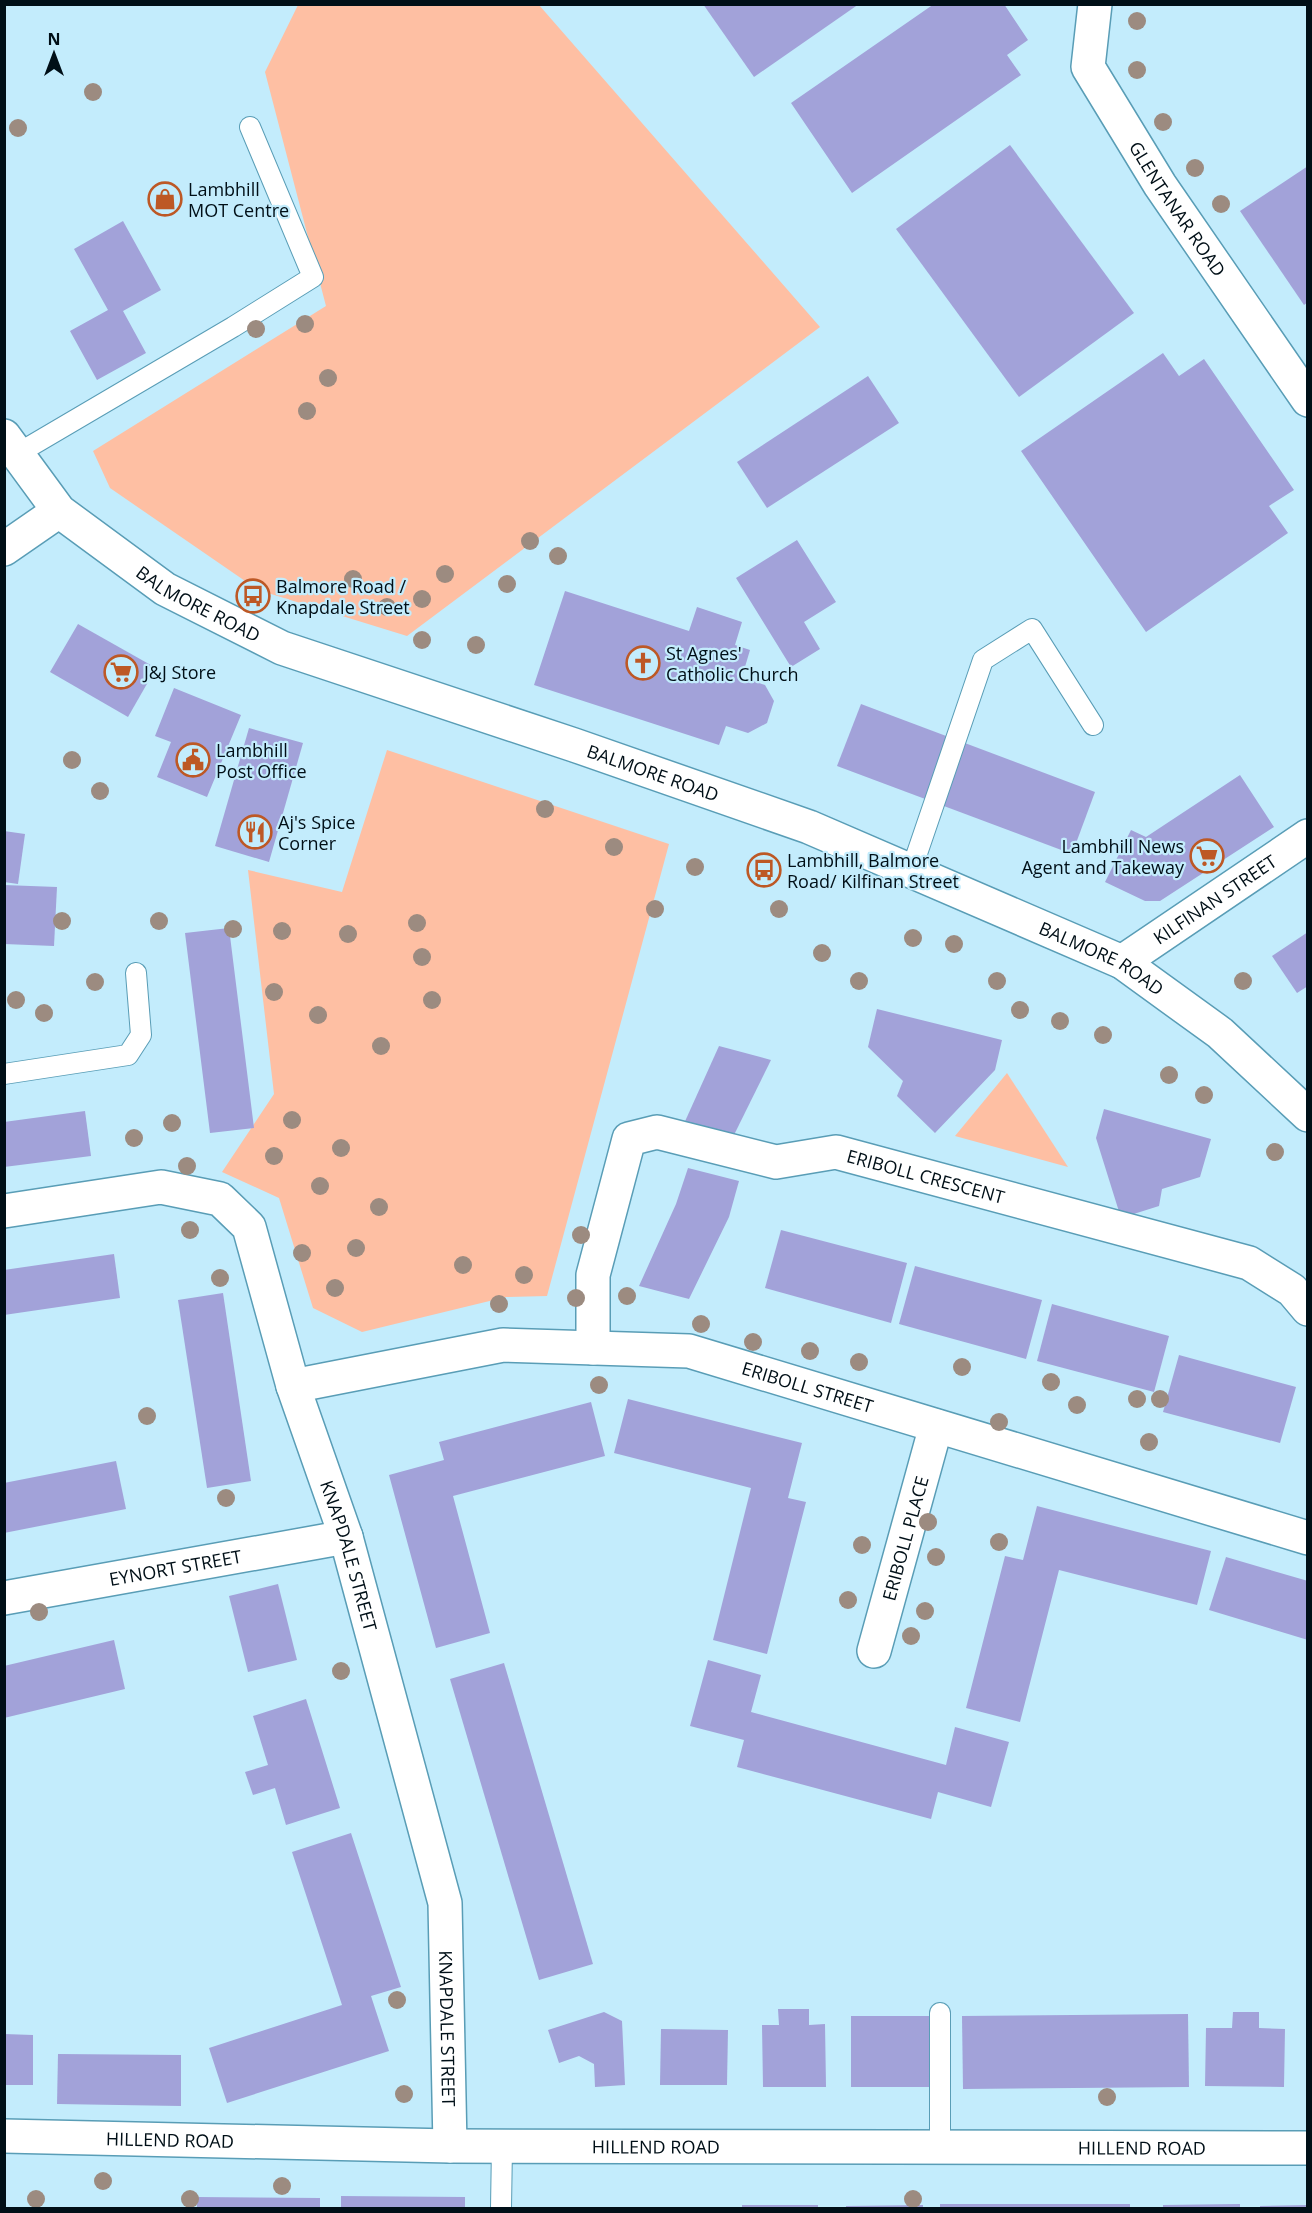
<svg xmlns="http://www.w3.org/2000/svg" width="1312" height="2213" viewBox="0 0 1312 2213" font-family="'Open Sans',sans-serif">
	<rect width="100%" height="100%" fill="#c3ecfc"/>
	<g fill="#febfa3">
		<polygon points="298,5 539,5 820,327 407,636 258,590 110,488 93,451 326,306 265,72"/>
		<polygon points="387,750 669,844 547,1296 506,1297 362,1332 313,1308 279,1198 222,1172 274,1094 248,870 342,892"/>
		<polygon points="1007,1073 1068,1167 955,1136"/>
	</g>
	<g fill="#a2a2d9">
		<polygon points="703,4 859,4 754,77"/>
		<polygon points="934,4 1004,4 1028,40 1007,55 1021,75 852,193 791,103"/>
		<polygon points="1010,145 1134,313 1019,397 896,229"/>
		<polygon points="1308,166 1308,302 1304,305 1240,211"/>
		<polygon points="123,221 161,290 123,311 146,353 97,380 70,331 108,310 74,249"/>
		<polygon points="1163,353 1179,376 1204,359 1294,490 1269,506 1288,533 1146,632 1021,451"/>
		<polygon points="868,376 899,423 767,508 737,462"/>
		<polygon points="797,540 836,602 804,622 820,649 791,667 736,578"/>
		<polygon points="565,591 689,631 697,607 742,622 735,645 750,650 742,677 765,685 774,701 767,723 748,733 726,726 719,745 534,685"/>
		<polygon points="78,624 156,668 128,717 50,672"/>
		<polygon points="174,688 241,715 207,797 157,777 171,742 155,736"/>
		<polygon points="861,704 1095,792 1072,854 837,766"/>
		<polygon points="249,728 303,743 269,862 215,846"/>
		<polygon points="1240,775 1274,827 1160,901 1145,901 1105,882 1131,830 1146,837"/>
		<polygon points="4,831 25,834 18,884 4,882"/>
		<polygon points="4,885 57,887 54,946 4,944"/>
		<polygon points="229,928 254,1128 210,1133 185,933"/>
		<polygon points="1308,932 1308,986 1297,993 1272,956"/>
		<polygon points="877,1009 1002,1040 995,1070 935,1133 897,1096 903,1081 868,1047"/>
		<polygon points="719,1046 771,1060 731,1141 682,1128"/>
		<polygon points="1104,1109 1211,1139 1200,1177 1162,1189 1159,1206 1121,1218 1096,1138"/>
		<polygon points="85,1111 91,1156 4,1167 4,1122"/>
		<polygon points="688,1168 739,1181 729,1217 689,1299 639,1286 676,1204"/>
		<polygon points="781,1230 907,1263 891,1323 765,1288"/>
		<polygon points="114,1254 120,1298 4,1315 4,1270"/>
		<polygon points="915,1266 1042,1300 1026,1359 899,1324"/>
		<polygon points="223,1293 251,1481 207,1488 178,1300"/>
		<polygon points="1052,1304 1169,1336 1154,1392 1037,1361"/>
		<polygon points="1179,1355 1296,1387 1280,1443 1163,1412"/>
		<polygon points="628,1399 802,1443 788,1498 806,1502 767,1654 713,1640 751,1488 614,1453"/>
		<polygon points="591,1402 605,1456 453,1496 490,1633 436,1648 389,1475 444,1460 439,1442"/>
		<polygon points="116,1461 126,1509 4,1533 4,1483"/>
		<polygon points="1037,1506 1211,1551 1197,1605 1059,1570 1020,1722 966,1708 1005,1556 1023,1560"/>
		<polygon points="1226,1557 1308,1581 1308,1640 1209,1610"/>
		<polygon points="278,1584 297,1660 248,1672 229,1596"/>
		<polygon points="114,1640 125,1689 4,1718 4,1666"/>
		<polygon points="708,1660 761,1675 751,1712 946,1765 955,1727 1009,1742 991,1807 938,1792 931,1819 737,1767 744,1740 690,1726"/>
		<polygon points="504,1663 593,1964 539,1980 450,1679"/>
		<polygon points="306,1699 340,1808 286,1825 275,1788 253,1795 245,1772 268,1765 253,1716"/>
		<polygon points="351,1833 401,1987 371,1996 389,2051 227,2103 209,2048 342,2005 292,1852"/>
		<polygon points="778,2009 809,2009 809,2025 825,2024 826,2087 763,2087 762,2025 779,2025"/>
		<polygon points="604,2012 622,2021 625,2085 595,2087 594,2064 579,2056 559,2063 548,2030"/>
		<polygon points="1233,2012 1259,2012 1259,2028 1285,2029 1284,2087 1205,2086 1206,2028 1232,2028"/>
		<polygon points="1188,2014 1189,2087 963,2089 962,2016"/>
		<rect x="851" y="2016" width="81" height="71"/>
		<polygon points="661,2029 728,2030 727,2085 660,2085"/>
		<polygon points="4,2034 33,2035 33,2085 4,2085"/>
		<polygon points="58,2054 181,2055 181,2106 57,2104"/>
		<polygon points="341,2196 465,2197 465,2208 341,2208"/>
		<polygon points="197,2197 320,2198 320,2208 197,2208"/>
		<rect x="940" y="2204" width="190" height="4"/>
		<polygon points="1240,2204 1240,2208 1163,2208 1163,2205"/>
		<rect x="742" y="2205" width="76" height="3"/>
		<polygon points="923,2205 923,2208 846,2208 846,2206"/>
		<polygon points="1308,2205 1308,2208 1260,2208 1260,2206"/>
	</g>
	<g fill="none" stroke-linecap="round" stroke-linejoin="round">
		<g stroke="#599db6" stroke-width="22">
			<g id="lane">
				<polyline points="17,454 233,327 313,277 250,127"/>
				<polyline points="911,871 983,660 1032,629 1093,725"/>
				<polyline points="4,1074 128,1055 141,1035 136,973"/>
				<polyline points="940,2013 940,2147"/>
				<polyline points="501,2208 502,2146"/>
			</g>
		</g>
		<g stroke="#599db6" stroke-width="36">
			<g id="street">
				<path id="s1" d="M1095,4L1088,67L1160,185L1308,400"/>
				<polyline points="4,549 59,511"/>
				<path id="s2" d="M1122,962L1308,836"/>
				<path id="s3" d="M4,1211L161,1187L220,1199L249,1227L293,1386L346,1537L445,1903L450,2146"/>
				<path id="s4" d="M593,1348V1275L629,1139L657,1132L776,1162L836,1152L1249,1263L1292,1290L1308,1309"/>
				<path id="s5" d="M293,1386L503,1345L689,1351L1308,1538"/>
				<path id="s6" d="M4,1598L346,1537"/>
				<path id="s7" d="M874,1651L936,1426"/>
				<path id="s8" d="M4,2136L450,2146L1308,2148"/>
			</g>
		</g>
		<g stroke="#599db6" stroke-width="36">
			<g id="primary">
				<path id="s9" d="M4,436L59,511L165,589L282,648L574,745L809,827L1122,962L1220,1033L1308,1115"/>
			</g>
		</g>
		<use href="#lane" stroke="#fff" stroke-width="20"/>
		<use href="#street" stroke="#fff" stroke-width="33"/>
		<use href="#primary" stroke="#fff" stroke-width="33"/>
	</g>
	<g fill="#9c8b80">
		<circle cx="1137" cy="21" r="9"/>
		<circle cx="1137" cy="70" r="9"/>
		<circle cx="93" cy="92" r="9"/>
		<circle cx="1163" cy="122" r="9"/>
		<circle cx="18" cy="128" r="9"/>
		<circle cx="1195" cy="168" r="9"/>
		<circle cx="1221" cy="204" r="9"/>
		<circle cx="305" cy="324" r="9"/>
		<circle cx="256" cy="329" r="9"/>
		<circle cx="328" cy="378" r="9"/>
		<circle cx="307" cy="411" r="9"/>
		<circle cx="530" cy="541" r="9"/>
		<circle cx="558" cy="556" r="9"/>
		<circle cx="445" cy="574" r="9"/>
		<circle cx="353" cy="579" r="9"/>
		<circle cx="507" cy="584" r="9"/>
		<circle cx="422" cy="599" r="9"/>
		<circle cx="387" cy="607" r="9"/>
		<circle cx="422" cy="640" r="9"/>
		<circle cx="476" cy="645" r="9"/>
		<circle cx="72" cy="760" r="9"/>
		<circle cx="100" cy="791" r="9"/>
		<circle cx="545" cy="809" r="9"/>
		<circle cx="614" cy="847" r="9"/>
		<circle cx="695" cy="867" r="9"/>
		<circle cx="655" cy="909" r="9"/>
		<circle cx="779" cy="909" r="9"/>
		<circle cx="62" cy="921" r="9"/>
		<circle cx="159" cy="921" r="9"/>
		<circle cx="417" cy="923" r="9"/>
		<circle cx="233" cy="929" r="9"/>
		<circle cx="282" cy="931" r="9"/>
		<circle cx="348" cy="934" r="9"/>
		<circle cx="913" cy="938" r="9"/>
		<circle cx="954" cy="944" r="9"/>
		<circle cx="822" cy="953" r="9"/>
		<circle cx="422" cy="957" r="9"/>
		<circle cx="859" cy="981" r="9"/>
		<circle cx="997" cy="981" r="9"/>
		<circle cx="1243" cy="981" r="9"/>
		<circle cx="95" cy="982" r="9"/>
		<circle cx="274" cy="992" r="9"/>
		<circle cx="16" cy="1000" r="9"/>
		<circle cx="432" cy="1000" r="9"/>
		<circle cx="1020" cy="1010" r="9"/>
		<circle cx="44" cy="1013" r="9"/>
		<circle cx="318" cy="1015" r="9"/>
		<circle cx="1060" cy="1021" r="9"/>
		<circle cx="1103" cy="1035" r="9"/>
		<circle cx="381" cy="1046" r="9"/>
		<circle cx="1169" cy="1075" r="9"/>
		<circle cx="1204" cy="1095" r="9"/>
		<circle cx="292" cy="1120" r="9"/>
		<circle cx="172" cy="1123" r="9"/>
		<circle cx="134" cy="1138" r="9"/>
		<circle cx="341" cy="1148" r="9"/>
		<circle cx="1275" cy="1152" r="9"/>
		<circle cx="274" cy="1156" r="9"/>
		<circle cx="187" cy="1166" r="9"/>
		<circle cx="320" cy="1186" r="9"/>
		<circle cx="379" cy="1207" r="9"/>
		<circle cx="190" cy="1230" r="9"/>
		<circle cx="581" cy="1235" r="9"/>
		<circle cx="356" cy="1248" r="9"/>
		<circle cx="302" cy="1253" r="9"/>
		<circle cx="463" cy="1265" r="9"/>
		<circle cx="524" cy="1275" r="9"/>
		<circle cx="220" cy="1278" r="9"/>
		<circle cx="335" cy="1288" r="9"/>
		<circle cx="627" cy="1296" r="9"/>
		<circle cx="576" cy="1298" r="9"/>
		<circle cx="499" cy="1304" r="9"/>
		<circle cx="701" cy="1324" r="9"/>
		<circle cx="753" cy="1342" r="9"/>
		<circle cx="810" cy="1351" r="9"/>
		<circle cx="859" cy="1362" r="9"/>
		<circle cx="962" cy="1367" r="9"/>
		<circle cx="1051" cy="1382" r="9"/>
		<circle cx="599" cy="1385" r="9"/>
		<circle cx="1137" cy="1399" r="9"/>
		<circle cx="1160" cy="1399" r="9"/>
		<circle cx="1077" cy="1405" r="9"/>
		<circle cx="147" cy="1416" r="9"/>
		<circle cx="999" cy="1422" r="9"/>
		<circle cx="1149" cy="1442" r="9"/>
		<circle cx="226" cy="1498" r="9"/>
		<circle cx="928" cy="1522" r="9"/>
		<circle cx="999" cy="1542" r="9"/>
		<circle cx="862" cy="1545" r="9"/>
		<circle cx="936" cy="1557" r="9"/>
		<circle cx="848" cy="1600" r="9"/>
		<circle cx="925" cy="1611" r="9"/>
		<circle cx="39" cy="1612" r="9"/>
		<circle cx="911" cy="1636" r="9"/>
		<circle cx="341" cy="1671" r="9"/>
		<circle cx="397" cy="2000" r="9"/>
		<circle cx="404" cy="2094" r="9"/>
		<circle cx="1107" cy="2097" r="9"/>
		<circle cx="103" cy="2181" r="9"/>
		<circle cx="282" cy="2186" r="9"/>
		<circle cx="36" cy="2199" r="9"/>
		<circle cx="190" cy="2199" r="9"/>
		<circle cx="913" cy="2199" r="9"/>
	</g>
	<defs>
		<g id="shop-ring" transform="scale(1.725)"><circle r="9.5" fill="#c3ecfc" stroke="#bd5825" stroke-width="1.5"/><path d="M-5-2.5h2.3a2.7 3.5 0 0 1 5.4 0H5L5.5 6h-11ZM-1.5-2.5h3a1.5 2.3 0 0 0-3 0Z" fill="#bd5825"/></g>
		<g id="bus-ring" transform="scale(1.725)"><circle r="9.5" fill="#c3ecfc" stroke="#bd5825" stroke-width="1.5"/><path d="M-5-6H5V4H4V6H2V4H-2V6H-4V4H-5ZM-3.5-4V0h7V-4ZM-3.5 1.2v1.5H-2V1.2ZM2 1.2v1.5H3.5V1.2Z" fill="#bd5825"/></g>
		<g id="church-ring" transform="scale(1.725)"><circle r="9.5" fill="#c3ecfc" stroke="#bd5825" stroke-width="1.5"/><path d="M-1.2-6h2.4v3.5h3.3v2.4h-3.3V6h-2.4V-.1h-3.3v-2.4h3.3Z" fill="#bd5825"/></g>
		<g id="supermarket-ring" transform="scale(1.725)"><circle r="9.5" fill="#c3ecfc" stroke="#bd5825" stroke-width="1.5"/><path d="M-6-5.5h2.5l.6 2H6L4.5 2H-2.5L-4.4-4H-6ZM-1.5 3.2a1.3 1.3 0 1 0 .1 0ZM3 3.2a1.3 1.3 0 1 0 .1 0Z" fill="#bd5825"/></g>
		<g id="civic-ring" transform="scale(1.725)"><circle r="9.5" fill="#c3ecfc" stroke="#bd5825" stroke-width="1.5"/><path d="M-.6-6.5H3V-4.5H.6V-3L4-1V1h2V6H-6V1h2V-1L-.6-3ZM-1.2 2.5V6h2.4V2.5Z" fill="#bd5825"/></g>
		<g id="restaurant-ring" transform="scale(1.725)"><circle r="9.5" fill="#c3ecfc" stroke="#bd5825" stroke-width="1.5"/><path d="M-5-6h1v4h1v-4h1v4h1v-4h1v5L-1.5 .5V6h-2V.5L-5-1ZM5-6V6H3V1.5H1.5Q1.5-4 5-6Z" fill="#bd5825"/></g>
	</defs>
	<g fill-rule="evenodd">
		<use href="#shop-ring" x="165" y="199"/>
		<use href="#bus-ring" x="253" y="596"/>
		<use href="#church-ring" x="643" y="663"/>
		<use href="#supermarket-ring" x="121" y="672"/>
		<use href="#civic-ring" x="193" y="760"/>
		<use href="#restaurant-ring" x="255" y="832"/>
		<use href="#supermarket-ring" x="1207" y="856"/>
		<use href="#bus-ring" x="764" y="870"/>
	</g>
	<g text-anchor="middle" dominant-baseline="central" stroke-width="4.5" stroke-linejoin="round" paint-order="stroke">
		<g font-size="18" fill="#000f17" stroke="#c3ecfc" text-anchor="start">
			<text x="188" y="189">Lambhill<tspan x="188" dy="21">MOT Centre</tspan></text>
			<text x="276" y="586">Balmore Road /<tspan x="276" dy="21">Knapdale Street</tspan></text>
			<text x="666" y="653">St Agnes'<tspan x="666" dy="21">Catholic Church</tspan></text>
			<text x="144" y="672">J&amp;J Store</text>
			<text x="216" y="750">Lambhill<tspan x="216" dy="21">Post Office</tspan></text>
			<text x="278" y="822">Aj's Spice<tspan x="278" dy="21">Corner</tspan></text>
			<text x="1184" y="846" text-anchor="end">Lambhill News<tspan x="1184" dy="21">Agent and Takeway</tspan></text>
			<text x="787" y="860">Lambhill, Balmore<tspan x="787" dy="21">Road/ Kilfinan Street</tspan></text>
		</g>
		<g font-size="18" fill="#000f17" stroke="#c3ecfc">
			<text stroke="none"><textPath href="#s1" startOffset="231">GLENTANAR ROAD</textPath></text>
			<text stroke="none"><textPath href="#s9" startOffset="261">BALMORE ROAD</textPath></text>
			<text stroke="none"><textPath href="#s9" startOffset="747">BALMORE ROAD</textPath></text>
			<text stroke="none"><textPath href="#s2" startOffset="112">KILFINAN STREET</textPath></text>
			<text stroke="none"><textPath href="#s9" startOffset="1233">BALMORE ROAD</textPath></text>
			<text stroke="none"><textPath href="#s4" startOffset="519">ERIBOLL CRESCENT</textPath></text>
			<text stroke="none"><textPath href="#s5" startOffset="524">ERIBOLL STREET</textPath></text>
			<text stroke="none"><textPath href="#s7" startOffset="117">ERIBOLL PLACE</textPath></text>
			<text stroke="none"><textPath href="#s3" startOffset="603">KNAPDALE STREET</textPath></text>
			<text stroke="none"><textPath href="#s6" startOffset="174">EYNORT STREET</textPath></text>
			<text stroke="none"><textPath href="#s3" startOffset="1089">KNAPDALE STREET</textPath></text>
			<text stroke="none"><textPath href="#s8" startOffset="166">HILLEND ROAD</textPath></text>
			<text stroke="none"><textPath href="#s8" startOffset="652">HILLEND ROAD</textPath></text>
			<text stroke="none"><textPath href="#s8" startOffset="1138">HILLEND ROAD</textPath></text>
		</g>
	</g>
	<rect width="1312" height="2213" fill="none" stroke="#000f17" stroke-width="12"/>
	<g transform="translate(54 54)" stroke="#c3ecfc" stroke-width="4.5" paint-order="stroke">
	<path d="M0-4.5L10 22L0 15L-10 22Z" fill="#000f17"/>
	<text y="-9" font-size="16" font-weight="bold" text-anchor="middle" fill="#000f17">N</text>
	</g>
</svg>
